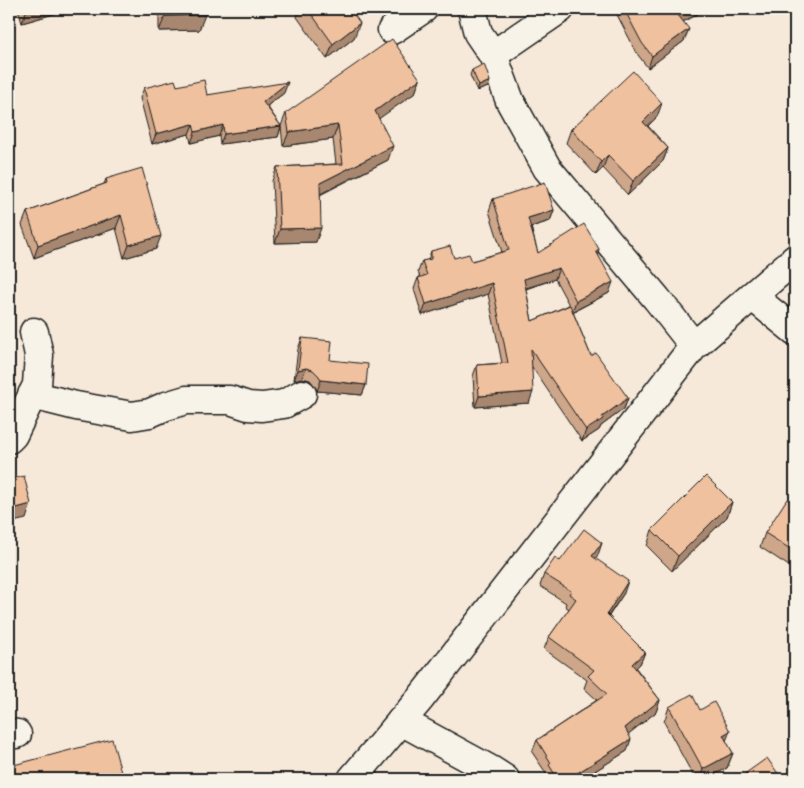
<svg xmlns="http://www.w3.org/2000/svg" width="804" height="788" viewBox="0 0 804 788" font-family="Pangolin,sans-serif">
	<rect width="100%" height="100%" fill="#f6e9d9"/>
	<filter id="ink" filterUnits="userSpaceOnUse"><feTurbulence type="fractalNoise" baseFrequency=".02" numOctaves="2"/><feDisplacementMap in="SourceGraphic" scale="10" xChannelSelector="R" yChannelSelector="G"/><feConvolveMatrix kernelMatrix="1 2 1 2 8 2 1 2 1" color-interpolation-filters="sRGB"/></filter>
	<g filter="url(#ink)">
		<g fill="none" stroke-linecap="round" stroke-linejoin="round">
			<g stroke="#1c1c1c" stroke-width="31">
				<g id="minor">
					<polyline points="472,9 478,33 493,55 510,101 547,168 657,299 694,346"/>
					<polyline points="392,30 423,9"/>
					<polyline points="493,55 560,9"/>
					<polyline points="752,296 795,331"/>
					<polyline points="32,395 76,406 132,416 150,413 166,406 186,400 230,400 248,406 262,407 284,404 302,394"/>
					<polyline points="9,439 13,435 37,385 39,355 34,332"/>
					<polyline points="401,721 491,770 505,779"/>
					<polyline points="9,733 17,734"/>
					<polyline points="352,779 420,699 694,346 795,259"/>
				</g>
			</g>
			<use href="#minor" stroke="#f7f3e8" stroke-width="28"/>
		</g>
		<g fill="#cea689" stroke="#1c1c1c" fill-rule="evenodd">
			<polygon points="18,9 59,9 57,13 22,23"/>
			<polygon points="159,9 205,9 199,30 159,31"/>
			<polygon points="300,9 350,9 354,38 327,59 297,17"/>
			<polygon points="614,9 706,9 683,22 684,41 648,68 638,55"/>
			<polygon points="472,70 488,87 477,91 470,75"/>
			<polygon points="420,79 415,93 379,118 388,160 320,195 316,242 275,243 272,181 277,167 336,164 333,139 283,146 281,127 278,137 220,144 219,136 191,143 189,134 152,144 140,98 144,88 177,86 207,95 284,93 267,106 281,126 286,113"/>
			<polygon points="657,117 648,126 668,148 663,161 628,195 603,168 596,175 566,143 571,129"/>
			<polygon points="106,179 156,249 124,258 116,228 34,258 22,225 27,212 104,184"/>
			<path d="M493,199L554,210L550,221L531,227L538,253L599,249L598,254L609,293L573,312L591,356L628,398L624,409L601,426L599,430L582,441L532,367L529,403L475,407L473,376L477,365L502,363L488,294L422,315L414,289L418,278L420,277L418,272L422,261L428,260L431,251L454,258L472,261L502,252L489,211ZM555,279L569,305L532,321L526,289Z"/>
			<polygon points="302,338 330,360 366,385 362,395 317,391 315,386 310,380 302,378 294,380 298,349"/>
			<polygon points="732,502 727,517 672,571 647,546 652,530"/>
			<polygon points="795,504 795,570 760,547 765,533"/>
			<polygon points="598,555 595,558 624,593 609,616 645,652 640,664 636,668 660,700 656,712 628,734 627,751 582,779 546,779 544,776 546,773 532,752 537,740 597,700 584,688 587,680 544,649 549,637 569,609 565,606 566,603 540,586 544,574 560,561"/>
			<polygon points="669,707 726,741 733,753 727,768 707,779 695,779 664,722"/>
			<polygon points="746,773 782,779 744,779"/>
		</g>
		<g fill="#a8876f" stroke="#1c1c1c">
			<polygon points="27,9 59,9 57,13 22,23"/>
			<polygon points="490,9 497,9 489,12"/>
			<polygon points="689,9 706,9 674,27 678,15"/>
			<polygon points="205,15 199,30 159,31 165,16"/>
			<polygon points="360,23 354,38 327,59 333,44"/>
			<polygon points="689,29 684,41 648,68 652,56"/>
			<polygon points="420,79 415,93 370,125 375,111"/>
			<polygon points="490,81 488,87 477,91 479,86"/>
			<polygon points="288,82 284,93 259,112 263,102"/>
			<polygon points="662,103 657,117 638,135 643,122"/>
			<polygon points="193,124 189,134 152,144 156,134"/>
			<polygon points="223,125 219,136 191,143 195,132"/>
			<polygon points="338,125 333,139 283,146 289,132"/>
			<polygon points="281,126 278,137 220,144 224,134"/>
			<polygon points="393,146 388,160 314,197 320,183"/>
			<polygon points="668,148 663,161 628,195 633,181"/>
			<polygon points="608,155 603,168 596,175 601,162"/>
			<polygon points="9,172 14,172 9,185"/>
			<polygon points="554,210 550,221 524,229 528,218"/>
			<polygon points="121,215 116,228 34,258 38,245"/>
			<polygon points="321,228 316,242 275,243 280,229"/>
			<polygon points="161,236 156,249 124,258 129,245"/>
			<polygon points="559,268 555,279 520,290 524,279"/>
			<polygon points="613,282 609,293 572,312 576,301"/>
			<polygon points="492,283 488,294 422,315 426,304"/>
			<polygon points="306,368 302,378 294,380 298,370"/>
			<polygon points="321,380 366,385 362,395 317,391"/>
			<polygon points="533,392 529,403 475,407 479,396"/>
			<polygon points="628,398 624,409 601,426 599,430 582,441 586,430 602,417"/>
			<polygon points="732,502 727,517 672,571 678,556"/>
			<polygon points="31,504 26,519 9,523 9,510"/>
			<polygon points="602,543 598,555 588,568 592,556"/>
			<polygon points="628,581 624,593 602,625 607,614"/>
			<polygon points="645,652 640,664 628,676 632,664"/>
			<polygon points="660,700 656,712 621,740 625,728"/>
			<polygon points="730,731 724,746 723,735"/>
			<polygon points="631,739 627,751 582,779 568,779"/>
			<polygon points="733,753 727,768 707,779 700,779 703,769"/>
			<polygon points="121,772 118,779 91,779"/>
		</g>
		<g fill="#f0c19f" stroke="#1c1c1c">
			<polygon points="164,9 205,9 205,15 165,16"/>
			<polygon points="308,9 350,9 360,23 333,44"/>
			<polygon points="624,9 689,9 678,15 689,29 652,56 642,43"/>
			<polygon points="392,39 420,79 375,111 393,146 320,183 321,228 280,229 277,167 343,164 338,125 289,132 286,113"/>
			<polygon points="484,64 490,81 479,86 472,70"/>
			<polygon points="633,71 662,103 643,122 668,148 633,181 608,155 601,162 571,129"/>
			<polygon points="175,80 177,86 204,80 207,95 288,82 263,102 281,126 224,134 223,125 195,132 193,124 156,134 144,88"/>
			<polygon points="9,140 14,172 9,172"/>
			<polygon points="142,168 161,236 129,245 121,215 38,245 27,212 107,183 106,179"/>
			<polygon points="545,182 554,210 528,218 538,253 584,224 599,249 596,251 613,282 576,301 559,268 524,279 532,321 570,305 591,356 596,353 628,398 602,417 603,419 586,430 531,349 533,392 479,396 477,365 508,363 492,283 426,304 418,278 427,275 422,261 431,259 431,251 450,246 454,258 469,254 472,261 509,250 493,199"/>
			<polygon points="302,338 332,341 330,360 368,364 366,385 321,380 319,376 313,370 306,368 298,370"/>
			<polygon points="24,476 31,504 9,510 9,480"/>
			<polygon points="706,476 732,502 678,556 652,530"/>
			<polygon points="787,499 795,504 795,552 765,533"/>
			<polygon points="584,529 602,543 592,556 628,581 607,614 645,652 632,664 660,700 625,728 631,739 568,779 558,779 549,765 551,763 537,740 607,694 588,676 594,670 549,637 576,599 569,594 571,591 544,574 555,558 560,561"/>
			<polygon points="692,694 700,710 714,702 730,731 723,735 733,753 703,769 669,707"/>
			<polygon points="112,739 121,772 91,779 9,779 9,758 10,766"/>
			<polygon points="767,758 782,779 750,779 746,773"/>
		</g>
	</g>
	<rect width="804" height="788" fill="none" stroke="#f7f3e8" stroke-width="30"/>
	<rect x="15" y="15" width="774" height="758" fill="none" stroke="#1c1c1c" stroke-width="2" filter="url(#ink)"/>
</svg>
